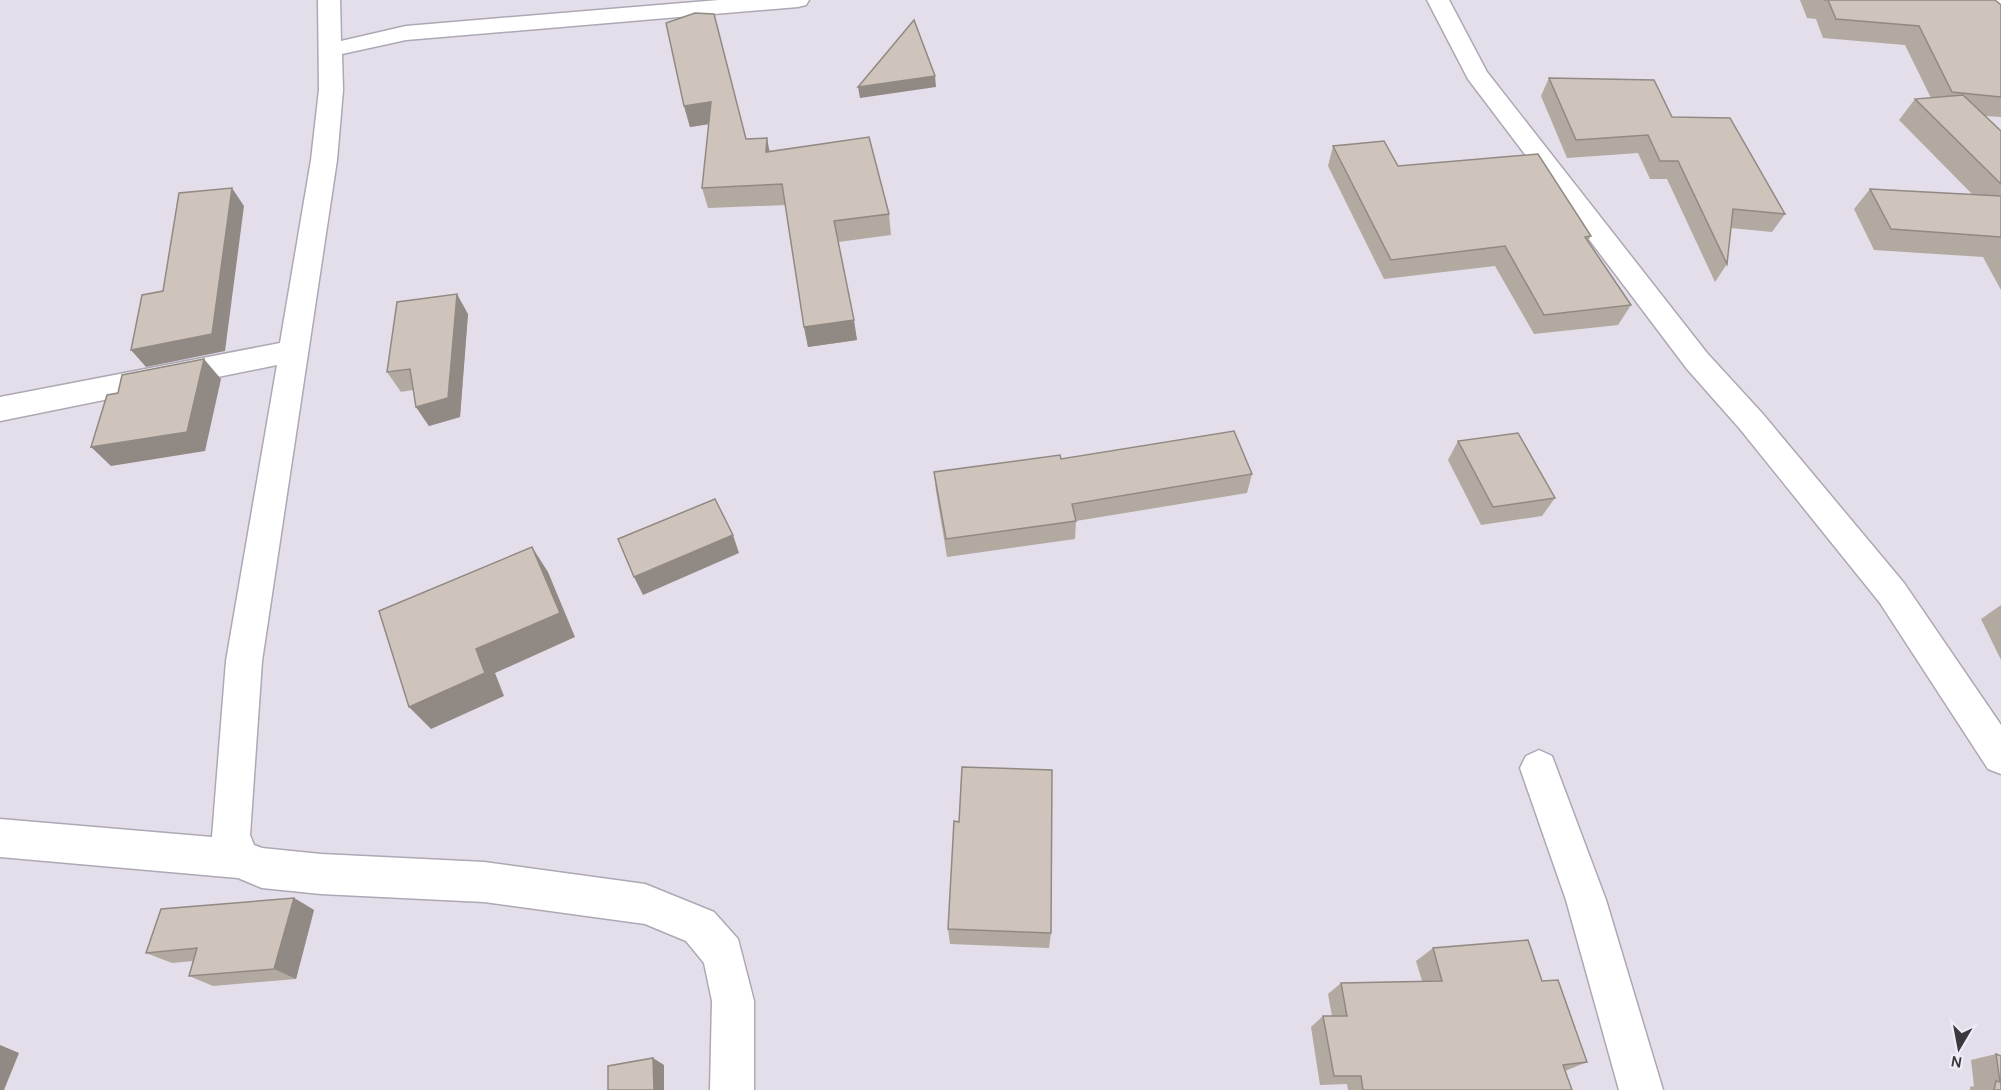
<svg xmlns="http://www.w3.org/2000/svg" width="2001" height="1090" viewBox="0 0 2001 1090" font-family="Karla,sans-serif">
	<rect width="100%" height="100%" fill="#e3deea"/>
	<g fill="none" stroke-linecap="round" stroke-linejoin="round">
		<g stroke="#ada8b4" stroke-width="3">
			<g id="minor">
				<polygon points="318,0 340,0 341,41 406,26 719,0 809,0 806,5 798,7 406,40 342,54 343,90 337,160 262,661 250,835 254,845 262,848 321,854 484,862 645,884 714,912 738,939 754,1001 754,1090 710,1090 712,1001 704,963 686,941 645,924 484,902 321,894 262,888 238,878 0,857 0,819 212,837 226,661 277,365 0,421 0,397 280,343 311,160 319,90"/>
				<polygon points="1427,0 1449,0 1487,72 1707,353 1762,413 1904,583 2001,725 2001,774 1988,769 1880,603 1740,429 1687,369 1468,79"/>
				<polygon points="1986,0 2001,0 2001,10 1993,8"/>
				<polygon points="1539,750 1552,756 1606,900 1663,1090 1619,1090 1566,900 1520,768 1526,756"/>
			</g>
		</g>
		<use href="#minor" fill="#fff" fill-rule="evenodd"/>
	</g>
	<g fill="#b2a9a1">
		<polygon points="1800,0 1995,0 2001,5 2001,117 1985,116 2001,131 2001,290 1983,257 1874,250 1854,209 1870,189 1973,195 1899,120 1915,99 1931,98 1905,45 1823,38 1816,19 1807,18"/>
		<polygon points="1549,78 1672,117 1785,214 1772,232 1731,228 1727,264 1715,282 1667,179 1650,179 1638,153 1567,158 1541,96"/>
		<polygon points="684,106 889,214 891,235 838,242 857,340 808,347 804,327 786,205 708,208 702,188 709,124 690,127"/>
		<polygon points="1333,146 1398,166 1591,236 1588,241 1631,305 1618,325 1534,334 1495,266 1384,279 1328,166"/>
		<polygon points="468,314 460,417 429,426 416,407 413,390 401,392 387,372"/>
		<polygon points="1458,441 1555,498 1542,516 1481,525 1448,460"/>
		<polygon points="1061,459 1252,474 1247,493 1076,521 1075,539 947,557 936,491 934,472"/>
		<polygon points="2001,605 2001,660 1981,619"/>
		<polygon points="294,898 314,910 296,979 213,986 189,976 193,961 172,963 146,953"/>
		<polygon points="948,929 1051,933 1049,948 950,944"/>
		<polygon points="1433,948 1542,981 1587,1062 1565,1071 1572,1090 1348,1090 1347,1084 1320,1085 1311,1027 1323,1016 1332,1016 1328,994 1341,983 1422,981 1416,961"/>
		<polygon points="1996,1054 2001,1090 1970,1090 1970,1087 1974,1086 1971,1060"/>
	</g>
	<g fill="#918983">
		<polygon points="935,76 936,87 860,98 858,87"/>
		<polygon points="711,102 716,123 690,127 684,106"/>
		<polygon points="767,138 771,159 766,152"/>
		<polygon points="232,188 244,206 225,351 146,367 131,350"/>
		<polygon points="457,294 468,314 460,417 429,426 416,407"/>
		<polygon points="854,320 857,340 808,347 804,327"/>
		<polygon points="204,359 221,379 205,451 111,466 91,447"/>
		<polygon points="733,535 739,553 643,595 634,577"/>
		<polygon points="532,547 548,572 575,637 495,673 504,696 431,729 409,707 476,649"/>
		<polygon points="294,898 314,910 296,979 274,969"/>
		<polygon points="0,1045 19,1053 4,1090 0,1090"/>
		<polygon points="653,1058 664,1065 664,1090 654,1090"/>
	</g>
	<g fill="#cfc4bb" stroke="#918983" stroke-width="1.5">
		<polygon points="1824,0 1995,0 2001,5 2001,97 1952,92 1919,26 1836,19 1828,0"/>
		<polygon points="695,13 714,14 746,139 767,138 766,152 869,137 889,214 834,221 854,320 804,327 782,184 702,188 711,102 684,106 666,23"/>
		<polygon points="914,20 935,76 858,87"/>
		<polygon points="1549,78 1654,80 1672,117 1730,118 1785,214 1733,209 1727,264 1678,161 1660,161 1648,135 1576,140"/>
		<polygon points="1963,95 2001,131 2001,184 1915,99"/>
		<polygon points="1384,141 1398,166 1538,154 1591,236 1585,237 1631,305 1544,315 1505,246 1391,260 1333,146"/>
		<polygon points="232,188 212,334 131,350 142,295 163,291 179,193"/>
		<polygon points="1870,189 2001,196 2001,237 1891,229"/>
		<polygon points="457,294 448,398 416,407 410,369 387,372 397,302"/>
		<polygon points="204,359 187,432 91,447 107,395 118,393 122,375"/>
		<polygon points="1234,431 1252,474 1072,504 1076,521 946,539 934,472 1060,455 1061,459"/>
		<polygon points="1518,433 1555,498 1493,507 1458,441"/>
		<polygon points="715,499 733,535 634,577 618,539"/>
		<polygon points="532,547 560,613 476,649 485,673 409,707 379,611"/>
		<polygon points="962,767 1052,770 1051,933 948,929 954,821 959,822"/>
		<polygon points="294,898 274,969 189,976 197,948 146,953 161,909"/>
		<polygon points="1528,940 1542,981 1558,980 1587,1062 1563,1065 1572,1090 1363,1090 1361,1076 1334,1076 1323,1016 1347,1016 1341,983 1442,981 1433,948"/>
		<polygon points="1996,1054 2001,1056 2001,1090 1994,1090 1996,1081 2000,1082"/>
		<polygon points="653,1058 654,1090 608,1090 608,1066"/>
	</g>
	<g transform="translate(1959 1048) rotate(190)" stroke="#f0ebf7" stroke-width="4.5" paint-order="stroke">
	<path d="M0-4.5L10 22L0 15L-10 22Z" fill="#3b393e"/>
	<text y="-9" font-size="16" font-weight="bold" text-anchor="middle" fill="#3b393e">N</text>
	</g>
</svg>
